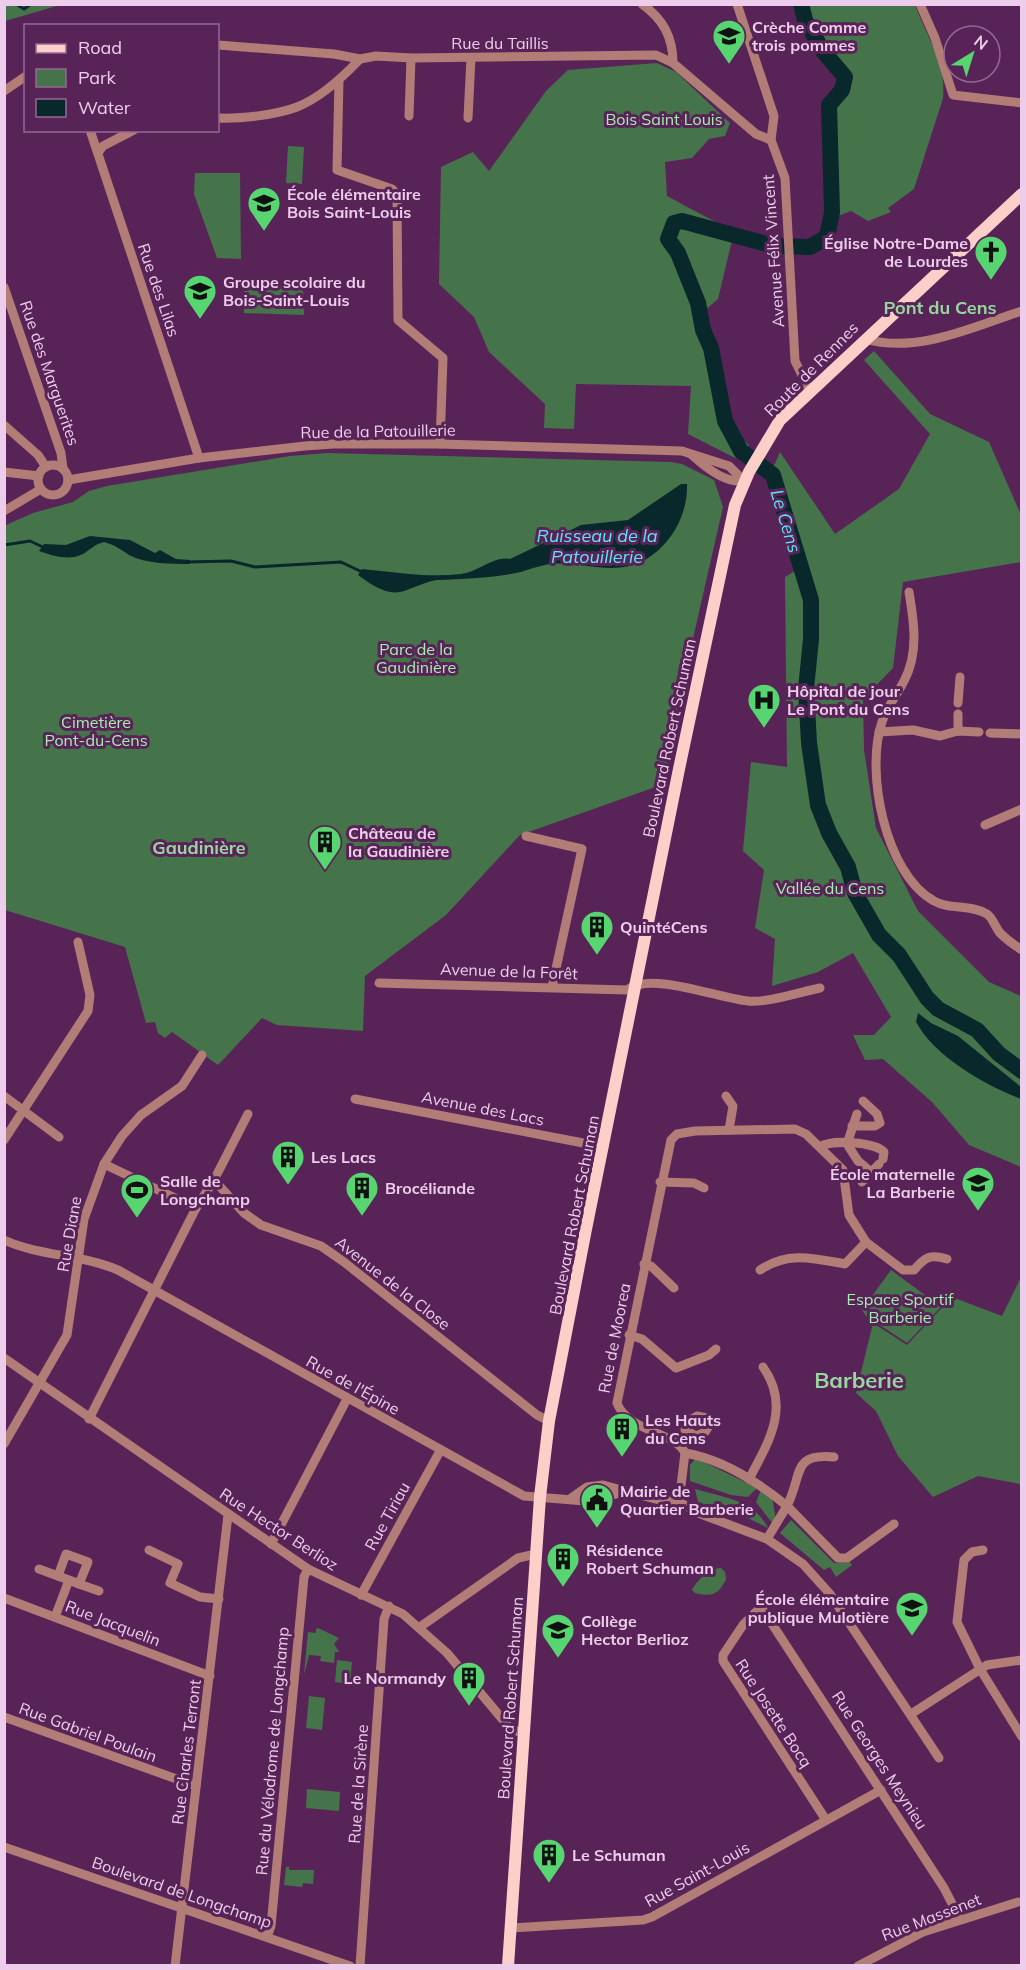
<svg xmlns="http://www.w3.org/2000/svg" width="1026" height="1970" viewBox="0 0 1026 1970" font-family="Mulish,sans-serif">
	<rect width="100%" height="100%" fill="#582458"/>
	<g fill="#45744b">
		<polygon points="5,4 60,4 60,5 5,21"/>
		<path d="M805,5H915C926,35 947,64 943,98L914,189L888,208L891,212L868,221L851,211L838,216L836,214L834,125L831,107L844,92L848,76L824,46L808,18Z"/>
		<polygon points="657,63 676,72 730,123 725,136 709,139 692,158 665,162 667,196 734,232 718,299 704,311 708,336 719,363 721,398 728,410 733,430 749,445 735,458 688,434 691,386 576,384 574,429 544,428 545,404 489,352 474,317 439,284 441,167 473,152 489,171 546,91 568,70"/>
		<polygon points="288,146 304,147 302,184 286,183"/>
		<polygon points="195,173 240,173 241,259 217,258 194,194"/>
		<polygon points="244,284 303,286 304,315 244,313"/>
		<polygon points="874,351 930,414 989,442 1021,515 1021,562 903,582 893,668 863,699 864,750 876,828 918,911 989,982 1021,996 1021,1167 969,1145 932,1102 883,1059 865,1060 853,1035 874,1035 891,1017 853,953 818,972 772,986 775,939 755,928 764,870 743,851 751,762 787,767 785,577 798,569 770,475 780,452 835,534 899,489 930,434 864,360"/>
		<polygon points="327,453 671,462 682,464 714,480 723,507 678,704 664,784 520,835 446,915 365,976 363,1031 277,1025 262,1018 218,1065 172,1032 165,1038 158,1033 155,1022 146,1023 125,947 5,910 4,526 33,513 73,502 89,491 107,486 290,456"/>
		<polygon points="891,1270 941,1307 907,1343 866,1316 862,1310"/>
		<polygon points="1021,1277 1021,1493 1020,1484 978,1476 933,1497 898,1456 876,1411 856,1393 873,1323 907,1345 952,1297 1002,1316"/>
		<polygon points="696,1458 757,1488 748,1497 731,1495 690,1481 690,1465"/>
		<path d="M695,1489C724,1498 753,1499 768,1528L748,1518L698,1502Z"/>
		<polygon points="761,1490 772,1497 776,1520 773,1524 756,1502"/>
		<polygon points="791,1520 834,1563 850,1562 852,1565 836,1577 830,1567 824,1570 780,1533"/>
		<path d="M721,1568L725,1572L726,1579C719,1595 711,1597 695,1593L692,1590C696,1581 710,1568 721,1568Z"/>
		<polygon points="318,1628 339,1638 334,1644 339,1652 335,1652 334,1663 320,1661 321,1656 309,1655 304,1675 308,1632 316,1633 316,1629"/>
		<polygon points="337,1660 352,1662 350,1684 335,1682"/>
		<polygon points="309,1696 325,1698 322,1730 306,1728"/>
		<polygon points="307,1789 340,1792 339,1811 306,1808"/>
		<polygon points="286,1867 289,1867 289,1870 314,1870 313,1884 303,1883 302,1887 284,1885"/>
	</g>
	<g fill="#09282c">
		<path d="M681,484H687C688,514 672,544 645,560C614,577 583,561 550,564C536,566 524,572 511,574C487,578 461,579 438,580C429,580 410,590 400,592C385,595 369,583 358,575L362,569C395,572 428,578 461,574C477,572 495,555 510,559L581,525L628,520Z"/>
		<path d="M90,536L130,540L155,553L160,550L176,559L190,560V564C172,564 146,564 129,555C120,549 115,545 104,542C95,544 91,549 83,554C69,561 53,556 39,551L44,544L66,545Z"/>
		<path d="M918,1013L931,1023L958,1036L1021,1087V1099C985,1085 935,1057 916,1022Z"/>
	</g>
	<g fill="none" stroke-linecap="round" stroke-linejoin="round">
		<g stroke="#09282c" stroke-width="3">
			<polyline points="16,4 24,9 31,4"/>
			<polyline points="4,5 7,4"/>
			<polyline points="732,447 741,451"/>
			<polyline points="4,545 30,541 43,547"/>
			<polyline points="186,562 231,561 255,567 341,562 362,572"/>
		</g>
		<polyline stroke="#09282c" stroke-width="16" points="801,4 805,20 823,51 845,77 842,90 829,105 832,212 827,237 810,247 774,246 682,221 674,223 668,239 678,253 698,303 703,330 711,348 725,421 741,451 773,475 811,600 811,639 806,689 809,743 818,805 829,833 848,867 855,893 879,935 899,955 927,998 938,1009 977,1030 999,1054 1022,1071"/>
		<g stroke="#b27d76" stroke-width="9">
			<path d="M642,4C663,19 673,37 673,63"/>
			<polyline points="737,4 774,116 771,140 785,178 795,361 810,391"/>
			<polyline points="920,4 935,38 953,95 1022,103"/>
			<polyline points="218,45 334,54 360,59 376,56 411,58 656,55 673,63 756,134 771,140"/>
			<polyline points="339,80 337,170 392,189 397,195 398,320 443,358 440,444"/>
			<polyline points="4,91 26,76"/>
			<polyline points="409,116 411,58"/>
			<path d="M218,118C240,119 276,115 297,107C320,98 343,77 360,59"/>
			<polyline points="468,118 471,58"/>
			<polyline points="90,130 199,458"/>
			<polyline points="98,153 103,146 134,130"/>
			<polyline points="4,287 61,453 63,469"/>
			<path d="M865,339C918,354 972,327 1022,311"/>
			<polyline points="4,425 38,455 46,467"/>
			<path d="M692,455C705,467 726,484 744,481"/>
			<circle cx="53" cy="480" r="15"/>
			<polyline points="4,472 39,476"/>
			<polyline points="68,480 199,458 305,446 333,444 440,444 682,451 729,466 744,481"/>
			<polyline points="4,511 41,489"/>
			<path d="M909,592C914,622 919,653 904,681C897,695 887,707 882,722C865,771 885,874 934,901C949,910 971,904 987,914C993,918 995,927 1000,933C1006,939 1014,945 1022,950"/>
			<polyline points="958,703 960,677"/>
			<polyline points="958,731 958,714"/>
			<polyline points="879,732 913,730 940,736 958,731 979,732"/>
			<polyline points="990,733 1022,734"/>
			<polyline points="985,825 1022,809"/>
			<polyline points="526,836 582,849 552,987"/>
			<path d="M379,983L627,990C651,971 717,998 748,1001C767,1003 800,992 820,988"/>
			<polyline points="4,1096 59,1137"/>
			<polyline points="726,1096 733,1106 729,1130"/>
			<polyline points="355,1099 604,1147"/>
			<polyline points="857,1114 847,1144 858,1161 871,1172"/>
			<polyline points="852,1126 875,1126 880,1123 877,1114 863,1101"/>
			<polyline points="4,1140 88,1011 90,995 78,942"/>
			<path d="M820,1147C831,1139 875,1142 884,1152L883,1159"/>
			<polyline points="104,1164 196,1208"/>
			<polyline points="214,1180 244,1213 261,1225 321,1246 344,1262 537,1415 549,1421"/>
			<polyline points="660,1182 694,1183 704,1188"/>
			<polyline points="862,1182 879,1164"/>
			<path d="M4,1240C39,1256 80,1254 118,1270L524,1496L585,1501L628,1491"/>
			<path d="M866,1242L903,1270H914C925,1257 930,1254 947,1259"/>
			<polyline points="644,1264 651,1266 674,1288"/>
			<path d="M760,1270C788,1251 813,1258 845,1264L866,1242L849,1215L843,1170L806,1134L795,1129L695,1131L677,1134L671,1140L617,1403C628,1432 676,1432 685,1453C722,1459 759,1483 787,1506L767,1539"/>
			<polyline points="629,1335 642,1339 676,1368 709,1355 716,1349"/>
			<polyline points="4,1358 308,1569 403,1614 447,1653 509,1727 523,1734"/>
			<polygon points="697,1416 707,1418 709,1426 705,1432 696,1436 685,1430 687,1422"/>
			<polyline points="89,1419 196,1208 214,1180 248,1114"/>
			<polyline points="4,1444 67,1335 84,1219 104,1164 122,1136 141,1115 182,1086 202,1055"/>
			<path d="M834,1457C791,1453 803,1475 787,1506L838,1558H847L894,1524"/>
			<path d="M749,1479C769,1442 791,1406 763,1367"/>
			<polyline points="570,1499 587,1487 603,1485 659,1500 679,1502 698,1513 767,1539 803,1564 830,1594 939,1758"/>
			<polyline points="679,1502 685,1453"/>
			<polyline points="271,1544 347,1399"/>
			<polyline points="149,1550 178,1564 170,1583 200,1597 219,1599"/>
			<polyline points="983,1550 972,1552 964,1560 957,1622 980,1669 1022,1737"/>
			<polyline points="39,1569 58,1576"/>
			<polyline points="79,1584 99,1591"/>
			<polyline points="361,1595 440,1451"/>
			<polyline points="4,1598 210,1676"/>
			<polyline points="55,1617 69,1580 79,1584 88,1562 66,1554 58,1576 69,1580"/>
			<polyline points="420,1627 518,1558 536,1554"/>
			<polyline points="911,1714 987,1665 1022,1660"/>
			<polyline points="4,1717 196,1786"/>
			<polyline points="826,1820 723,1661 723,1655 743,1625 761,1607 944,1888 960,1919"/>
			<polyline points="4,1847 350,1966"/>
			<polyline points="511,1928 643,1920 652,1917 881,1790"/>
			<polyline points="267,1937 271,1926 304,1577 308,1569"/>
			<polyline points="175,1966 228,1515"/>
			<polyline points="360,1966 384,1619 389,1606"/>
			<polyline points="858,1966 923,1932 1018,1902"/>
		</g>
		<polyline stroke="#fccfc9" stroke-width="12" points="508,1966 540,1497 549,1421 586,1229 679,769 735,505 749,472 780,420 1022,194"/>
	</g>
	<defs>
		<g id="school-pin" transform="scale(1.725)"><path d="M0 17L-7.5 6A9.5 9.5 0 1 1 7.5 6Z" fill="#57d570" stroke="#582458"/><path d="M0-5L7-2L0 1L-7-2ZM-4 1L0 2.5L4 1V4Q0 6-4 4Z" fill="#111"/></g>
		<g id="church-pin" transform="scale(1.725)"><path d="M0 17L-7.5 6A9.5 9.5 0 1 1 7.5 6Z" fill="#57d570" stroke="#582458"/><path d="M-1.2-6h2.4v3.5h3.3v2.4h-3.3V6h-2.4V-.1h-3.3v-2.4h3.3Z" fill="#111"/></g>
		<g id="hospital-pin" transform="scale(1.725)"><path d="M0 17L-7.5 6A9.5 9.5 0 1 1 7.5 6Z" fill="#57d570" stroke="#582458"/><path d="M-5-5h3v3.5h4V-5h3V5h-3V1.5h-4V5h-3Z" fill="#111"/></g>
		<g id="building-pin" transform="scale(1.725)"><path d="M0 17L-7.5 6A9.5 9.5 0 1 1 7.5 6Z" fill="#57d570" stroke="#582458"/><path d="M-4-6H4V6H1V3H-1V6H-4ZM-2.5-4.3h1.7v1.8h-1.7ZM.8-4.3h1.7v1.8H.8ZM-2.5-1h1.7V.8h-1.7ZM.8-1h1.7V.8H.8Z" fill="#111"/></g>
		<g id="stadium-pin" transform="scale(1.725)"><path d="M0 17L-7.5 6A9.5 9.5 0 1 1 7.5 6Z" fill="#57d570" stroke="#582458"/><path d="M0-5a6.5 5 0 1 0 0 10a6.5 5 0 1 0 0-10ZM-3.5-1.8h7v3.6h-7Z" fill="#111"/></g>
		<g id="civic-pin" transform="scale(1.725)"><path d="M0 17L-7.5 6A9.5 9.5 0 1 1 7.5 6Z" fill="#57d570" stroke="#582458"/><path d="M-.6-6.5H3V-4.5H.6V-3L4-1V1h2V6H-6V1h2V-1L-.6-3ZM-1.2 2.5V6h2.4V2.5Z" fill="#111"/></g>
	</defs>
	<g fill-rule="evenodd">
		<use href="#school-pin" x="729" y="36"/>
		<use href="#school-pin" x="264" y="203"/>
		<use href="#church-pin" x="991" y="252"/>
		<use href="#school-pin" x="200" y="291"/>
		<use href="#hospital-pin" x="764" y="700"/>
		<use href="#building-pin" x="325" y="842"/>
		<use href="#building-pin" x="597" y="927"/>
		<use href="#building-pin" x="288" y="1157"/>
		<use href="#school-pin" x="978" y="1183"/>
		<use href="#building-pin" x="362" y="1188"/>
		<use href="#stadium-pin" x="137" y="1190"/>
		<use href="#building-pin" x="622" y="1429"/>
		<use href="#civic-pin" x="597" y="1500"/>
		<use href="#building-pin" x="563" y="1559"/>
		<use href="#school-pin" x="912" y="1608"/>
		<use href="#school-pin" x="558" y="1630"/>
		<use href="#building-pin" x="469" y="1678"/>
		<use href="#building-pin" x="549" y="1855"/>
	</g>
	<g text-anchor="middle" dominant-baseline="central" stroke-width="6" stroke-linejoin="round" paint-order="stroke">
		<g font-size="16" font-weight="bold" fill="#edcdeb" stroke="#582458" text-anchor="start">
			<text x="752" y="27">Crèche Comme<tspan x="752" dy="18">trois pommes</tspan></text>
			<text x="287" y="194">École élémentaire<tspan x="287" dy="18">Bois Saint-Louis</tspan></text>
			<text x="968" y="243" text-anchor="end">Église Notre-Dame<tspan x="968" dy="18">de Lourdes</tspan></text>
			<text x="223" y="282">Groupe scolaire du<tspan x="223" dy="18">Bois-Saint-Louis</tspan></text>
			<text x="787" y="691">Hôpital de jour<tspan x="787" dy="18">Le Pont du Cens</tspan></text>
			<text x="348" y="833">Château de<tspan x="348" dy="18">la Gaudinière</tspan></text>
			<text x="620" y="927">QuintéCens</text>
			<text x="311" y="1157">Les Lacs</text>
			<text x="955" y="1174" text-anchor="end">École maternelle<tspan x="955" dy="18">La Barberie</tspan></text>
			<text x="160" y="1181">Salle de<tspan x="160" dy="18">Longchamp</tspan></text>
			<text x="385" y="1188">Brocéliande</text>
			<text x="645" y="1420">Les Hauts<tspan x="645" dy="18">du Cens</tspan></text>
			<text x="620" y="1491">Mairie de<tspan x="620" dy="18">Quartier Barberie</tspan></text>
			<text x="586" y="1550">Résidence<tspan x="586" dy="18">Robert Schuman</tspan></text>
			<text x="889" y="1599" text-anchor="end">École élémentaire<tspan x="889" dy="18">publique Mulotière</tspan></text>
			<text x="581" y="1621">Collège<tspan x="581" dy="18">Hector Berlioz</tspan></text>
			<text x="446" y="1678" text-anchor="end">Le Normandy</text>
			<text x="572" y="1855">Le Schuman</text>
		</g>
		<g font-size="16" fill="#edcdeb" stroke="#582458">
			<text x="500" y="43">Rue du Taillis</text>
			<text transform="translate(773 251) rotate(-94)">Avenue Félix Vincent</text>
			<text transform="translate(159 290) rotate(71)">Rue des Lilas</text>
			<text transform="translate(811 369) rotate(-45)">Route de Rennes</text>
			<text transform="translate(50 373) rotate(71)">Rue des Marguerites</text>
			<text transform="translate(378 431) rotate(-1)">Rue de la Patouillerie</text>
			<text transform="translate(669 738) rotate(-78)">Boulevard Robert Schuman</text>
			<text transform="translate(509 971) rotate(2)">Avenue de la Forêt</text>
			<text transform="translate(483 1108) rotate(11)">Avenue des Lacs</text>
			<text transform="translate(574 1215) rotate(-79)">Boulevard Robert Schuman</text>
			<text transform="translate(69 1234) rotate(-80)">Rue Diane</text>
			<text transform="translate(393 1283) rotate(38)">Avenue de la Close</text>
			<text transform="translate(614 1338) rotate(-79)">Rue de Moorea</text>
			<text transform="translate(353 1385) rotate(29)">Rue de l'Épine</text>
			<text transform="translate(387 1516) rotate(-61)">Rue Tiriau</text>
			<text transform="translate(279 1529) rotate(33)">Rue Hector Berlioz</text>
			<text transform="translate(113 1623) rotate(21)">Rue Jacquelin</text>
			<text transform="translate(510 1698) rotate(-86)">Boulevard Robert Schuman</text>
			<text transform="translate(774 1713) rotate(57)">Rue Josette Bocq</text>
			<text transform="translate(88 1732) rotate(20)">Rue Gabriel Poulain</text>
			<text transform="translate(272 1751) rotate(-85)">Rue du Vélodrome de Longchamp</text>
			<text transform="translate(186 1752) rotate(-83)">Rue Charles Terront</text>
			<text transform="translate(880 1760) rotate(57)">Rue Georges Meynieu</text>
			<text transform="translate(358 1784) rotate(-86)">Rue de la Sirène</text>
			<text transform="translate(697 1874) rotate(-29)">Rue Saint-Louis</text>
			<text transform="translate(182 1892) rotate(19)">Boulevard de Longchamp</text>
			<text transform="translate(931 1917) rotate(-21)">Rue Massenet</text>
		</g>
		<g font-size="16" fill="#a3f0ad" stroke="#582458">
			<text x="664" y="119">Bois Saint Louis</text>
			<text x="416" y="649">Parc de la<tspan x="416" dy="18">Gaudinière</tspan></text>
			<text x="96" y="722">Cimetière<tspan x="96" dy="18">Pont-du-Cens</tspan></text>
			<text x="830" y="888">Vallée du Cens</text>
			<text x="900" y="1299">Espace Sportif<tspan x="900" dy="18">Barberie</tspan></text>
		</g>
		<g font-size="18" font-weight="bold" fill="#97d69f" stroke="#582458">
			<text x="940" y="307">Pont du Cens</text>
			<text x="199" y="847">Gaudinière</text>
		</g>
		<g font-size="18" font-style="italic" fill="#5ce5f8" stroke="#582458">
			<text transform="translate(786 521) rotate(73)">Le Cens</text>
			<text x="597" y="535">Ruisseau de la<tspan x="597" dy="21">Patouillerie</tspan></text>
		</g>
		<g font-size="22" font-weight="bold" fill="#97d69f" stroke="#582458">
			<text x="859" y="1380">Barberie</text>
		</g>
	</g>
	<rect width="1026" height="1970" fill="none" stroke="#edcdeb" stroke-width="12"/>
	<rect x="24" y="24" width="195" height="108" fill="#582458" stroke="#946893" stroke-width="1.5"/>
	<rect x="36" y="44" width="30" height="9" fill="#fccfc9" stroke="#946893" stroke-width="1.5"/>
	<text x="78" y="54" font-size="18" fill="#edcdeb">Road</text>
	<rect x="36" y="69" width="30" height="18" fill="#45744b" stroke="#946893" stroke-width="1.5"/>
	<text x="78" y="84" font-size="18" fill="#edcdeb">Park</text>
	<rect x="36" y="99" width="30" height="18" fill="#09282c" stroke="#946893" stroke-width="1.5"/>
	<text x="78" y="114" font-size="18" fill="#edcdeb">Water</text>
	<g transform="translate(972 54) rotate(38)"><circle r="28" fill="#582458" stroke="#946893" stroke-width="1.5"/>
	<path d="M0-4.5L10 22L0 15L-10 22Z" fill="#57d570"/>
	<text y="-9" font-size="16" font-weight="bold" text-anchor="middle" fill="#edcdeb">N</text>
	</g>
</svg>
